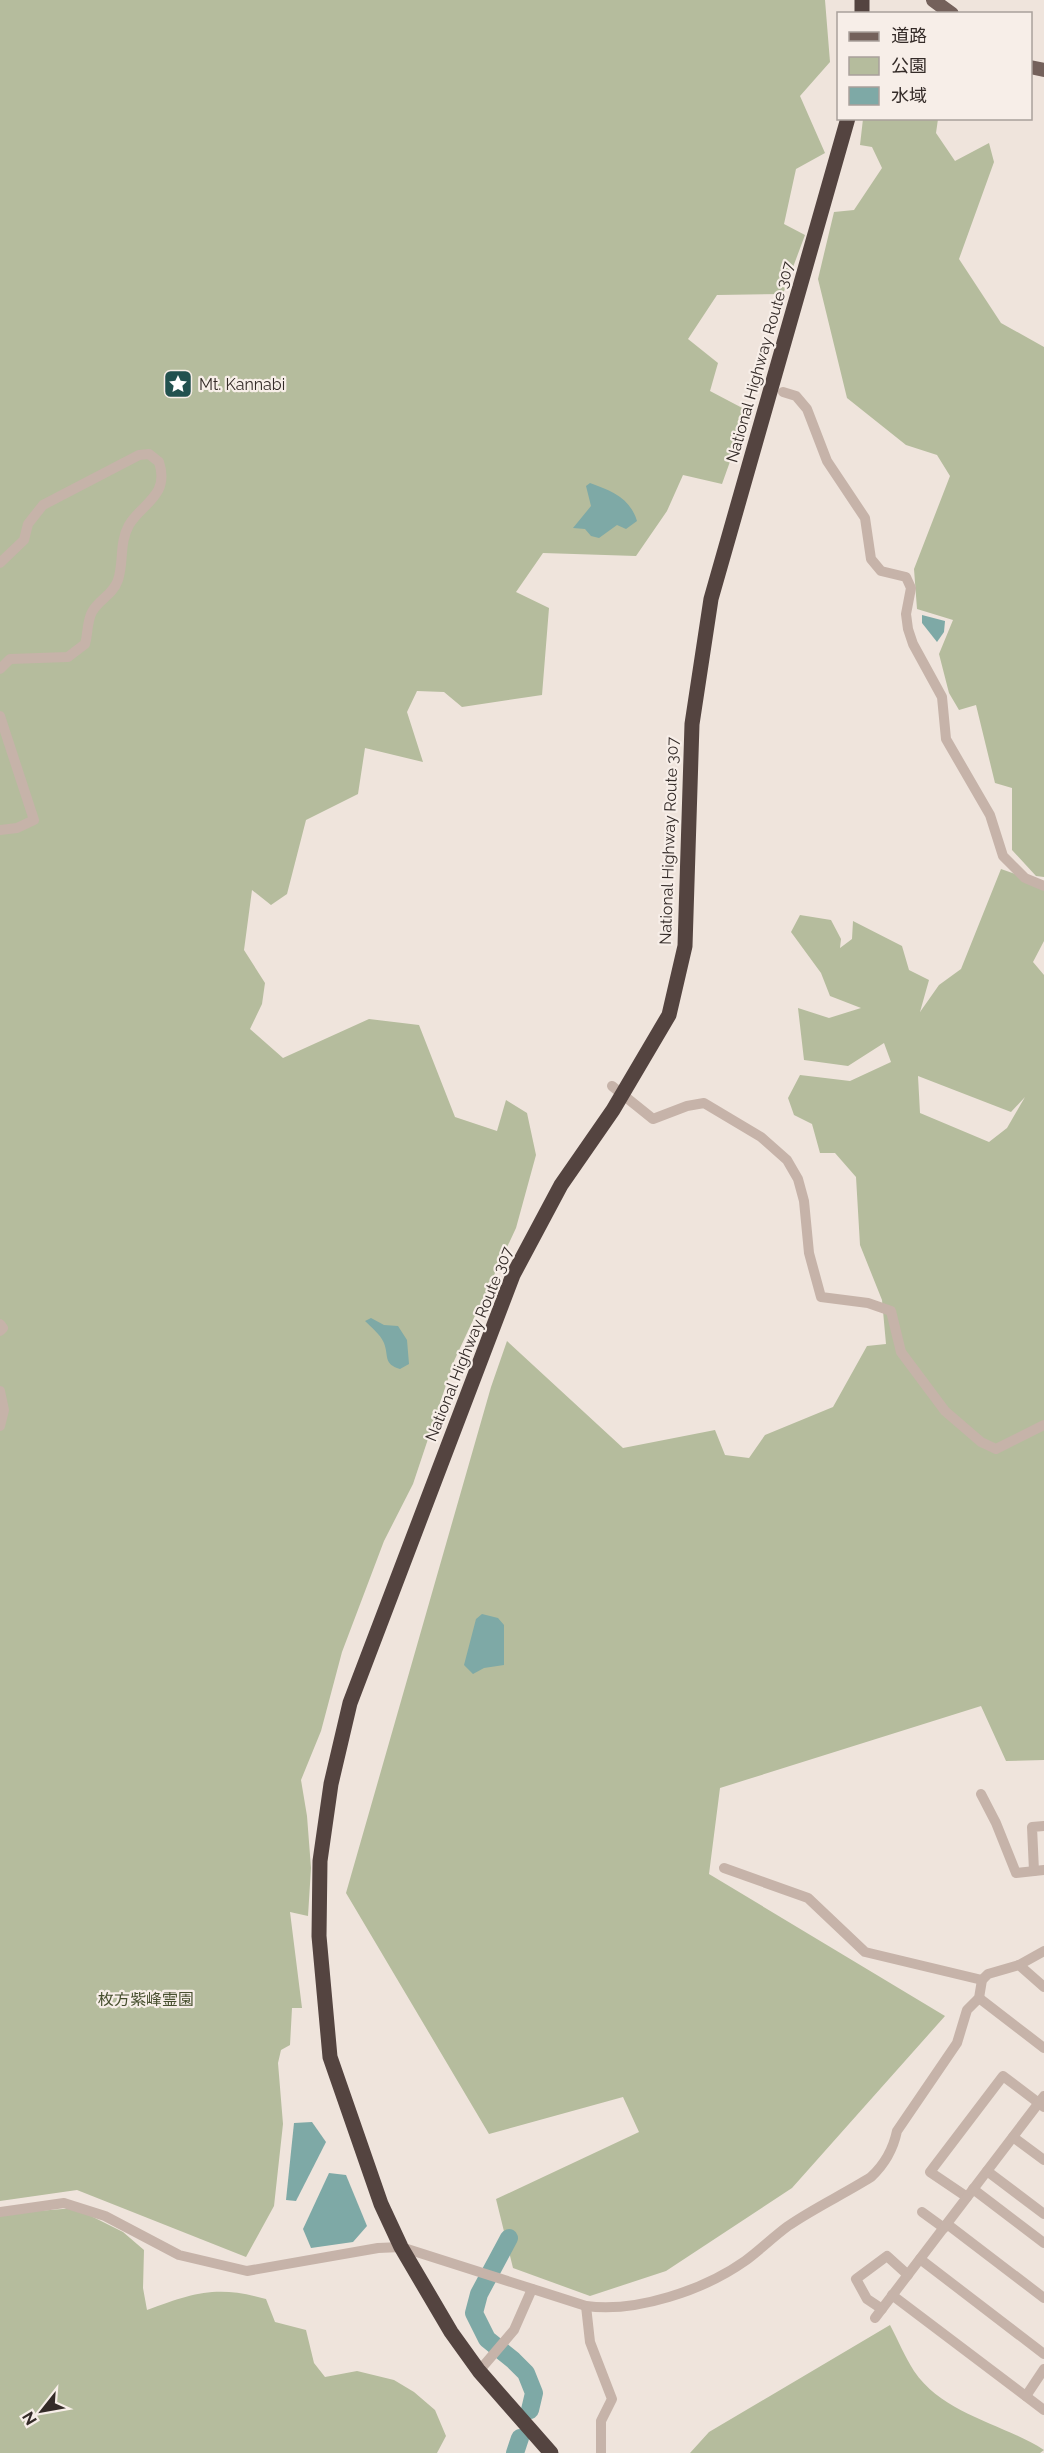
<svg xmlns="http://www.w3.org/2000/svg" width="1044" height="2453" viewBox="0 0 1044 2453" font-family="Raleway,'Noto Sans JP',sans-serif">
	<rect width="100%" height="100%" fill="#efe4dc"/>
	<g fill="#b5bc9d" fill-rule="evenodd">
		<polygon points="0,0 825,0 830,62 800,96 825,153 796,169 784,224 805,235 783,294 717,295 688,339 718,363 710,391 748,411 722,484 683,475 667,511 636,556 543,553 516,592 549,608 542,695 462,707 444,692 417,691 407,712 423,762 365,748 358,794 306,820 287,894 271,905 252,890 244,950 265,983 262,1004 250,1029 283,1058 369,1019 419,1025 455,1117 497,1131 506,1100 527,1113 536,1155 516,1228 454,1361 413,1484 384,1541 342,1652 321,1731 301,1780 307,1816 311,1868 308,1916 290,1912 302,2008 292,2008 290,2045 281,2050 278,2063 283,2124 274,2206 246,2257 77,2190 0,2201"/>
		<polygon points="863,119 938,119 936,133 955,161 989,143 994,162 959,259 1001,323 1044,347 1044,877 1036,876 1012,850 1012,788 995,783 976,705 959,710 949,693 939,654 953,620 917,609 914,569 950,476 937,455 906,445 847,398 818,279 834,212 854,210 882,168 872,147 860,145"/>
		<path d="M1001,869L1044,884V941L1033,962L1044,975V1760L1006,1761L981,1706L720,1788L709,1874L945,2016L792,2188L666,2271L590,2296L513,2268L496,2199L639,2132L623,2097L489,2134L346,1893L491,1387L507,1341L623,1448L715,1430L725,1455L749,1458L765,1435L833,1407L867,1346L886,1344L882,1300L860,1245L856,1177L835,1153H820L812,1124L794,1115L788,1098L800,1075L850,1081L891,1062L884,1043L848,1066L804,1060L798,1008L829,1018L861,1008L830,996L821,973L791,932L800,915L831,920L841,939L840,948L852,939L853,921L902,946L909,970L929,980L920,1012L939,985L961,969ZM918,1076L1011,1112L1025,1097L1007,1128L989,1142L920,1113Z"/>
		<path d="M75,2208L123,2232L144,2250L143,2288L147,2310C194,2293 216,2285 266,2299L275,2322L306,2330L314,2363L325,2377L357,2371L394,2380L414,2392L435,2410L446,2436L437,2453H0V2214Z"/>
		<path d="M890,2325C898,2340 905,2357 914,2371C944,2415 1002,2423 1044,2450L1040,2453H690L709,2432Z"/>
	</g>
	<g fill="#7ea9a6">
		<path d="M590,483C612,491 630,498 637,521L626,529L617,525L599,538L591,536L585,529L573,528L591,506L586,486Z"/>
		<polygon points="922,615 945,621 944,632 937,642 922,623"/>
		<path d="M371,1318L384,1325L398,1326L407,1340L409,1364L400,1369C383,1364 389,1356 384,1343C380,1334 371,1327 365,1321Z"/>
		<polygon points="482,1614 498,1618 504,1625 504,1665 484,1668 473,1674 464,1665 476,1619"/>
		<polygon points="312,2122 326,2142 296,2201 286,2200 294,2123"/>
		<polygon points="329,2173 346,2175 367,2226 353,2242 311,2248 303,2229"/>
	</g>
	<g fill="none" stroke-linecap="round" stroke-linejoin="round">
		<g stroke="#7ea9a6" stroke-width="18">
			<polyline points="509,2238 479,2294 474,2313 487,2339 513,2360 526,2373 534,2393 530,2410"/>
			<polyline points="515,2453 520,2438"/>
		</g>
		<g stroke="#c6b3a9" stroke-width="10">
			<polyline points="783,392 796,396 807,409 827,461 865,518 871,559 881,571 906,577 911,588 906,614 908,629 913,644 942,697 946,739 990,815 1003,856 1025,878 1044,886"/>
			<path d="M0,563L24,540L28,524L43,505L139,455L149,454L159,462C170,496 142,503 129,525C119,543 124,562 118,580C113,595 99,599 92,612C87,621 88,634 85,644L68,657L10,659L0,669"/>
			<polyline points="0,716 34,820 17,828 0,830"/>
			<polyline points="612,1086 653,1119 687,1106 704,1103 761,1137 787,1160 798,1179 804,1201 809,1253 821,1297 868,1303 891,1311 901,1352 945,1411 981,1442 996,1449 1044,1425"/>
			<polyline points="0,1324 3,1328 0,1331"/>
			<polyline points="0,1391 4,1410 0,1426"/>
			<polyline points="981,1794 996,1823 1016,1873 1044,1870"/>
			<polyline points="724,1868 808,1898 865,1952 982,1980"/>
			<polyline points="1034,1871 1032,1827 1044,1826"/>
			<polyline points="1019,1965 1044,1987"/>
			<polyline points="979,1998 1044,2048"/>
			<polyline points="1013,2137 1044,2160"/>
			<polyline points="987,2171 1044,2214"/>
			<polyline points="973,2189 1044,2243"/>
			<polyline points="967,2197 930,2172 1003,2076 1044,2107"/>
			<path d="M0,2212L64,2203L105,2216L179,2255L247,2271L378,2248L401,2247L586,2306C636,2313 704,2290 745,2261C760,2250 773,2237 788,2226C814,2208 844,2194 871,2177C885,2164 893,2150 897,2131L957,2043L967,2010L979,1998L982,1980L988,1974L1019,1965L1044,1951"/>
			<polyline points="922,2212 944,2228"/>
			<polyline points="947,2224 1044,2298"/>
			<polyline points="920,2259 1044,2354"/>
			<polyline points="892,2295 1044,2410"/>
			<polyline points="586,2306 590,2342 612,2399 601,2421 601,2453"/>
			<polyline points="882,2309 867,2299 856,2279 887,2256 908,2275"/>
			<polyline points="875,2318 1044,2096"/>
			<polyline points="479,2371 514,2330 532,2289"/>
			<polyline points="1026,2396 1044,2369"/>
		</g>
		<g stroke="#74615b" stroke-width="14">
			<polyline points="933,0 952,14"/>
			<polyline points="1030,67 1044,70"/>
		</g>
		<g stroke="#544440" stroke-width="15">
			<polyline points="862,0 862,14"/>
			<polyline points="551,2453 479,2371 451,2332 401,2247 381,2204 330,2057 319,1936 320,1861 331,1784 350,1703 513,1275 561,1185 613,1110 669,1015 685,946 692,724 711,599 848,118"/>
		</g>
	</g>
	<defs>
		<g id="sight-square" transform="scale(1.5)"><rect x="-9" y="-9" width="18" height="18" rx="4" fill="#22514f" stroke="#f7eee8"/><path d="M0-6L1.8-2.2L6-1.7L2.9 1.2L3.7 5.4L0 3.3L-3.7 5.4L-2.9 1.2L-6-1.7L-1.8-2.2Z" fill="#fff"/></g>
	</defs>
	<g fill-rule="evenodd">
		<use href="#sight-square" x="178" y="384"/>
	</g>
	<g text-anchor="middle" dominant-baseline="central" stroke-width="4.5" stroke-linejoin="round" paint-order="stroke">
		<g font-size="16" fill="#342b28" stroke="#f7eee8">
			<text transform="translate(760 362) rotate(-74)">National Highway Route 307</text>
			<text transform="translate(669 841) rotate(-88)">National Highway Route 307</text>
			<text transform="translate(469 1344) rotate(-68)">National Highway Route 307</text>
		</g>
		<g font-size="16" fill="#342b28" stroke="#f7eee8" text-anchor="start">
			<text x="199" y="384">Mt. Kannabi</text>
		</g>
		<g font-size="16" fill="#474f2e" stroke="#f7eee8">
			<text x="146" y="1999">枚方紫峰霊園</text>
		</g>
	</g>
	<rect x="837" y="12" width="195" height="108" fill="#f7eee8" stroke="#a9a09b" stroke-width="1.5"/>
	<rect x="849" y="32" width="30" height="9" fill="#74615b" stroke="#a9a09b" stroke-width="1.5"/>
	<text x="891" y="42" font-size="18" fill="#342b28">道路</text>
	<rect x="849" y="57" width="30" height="18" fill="#b5bc9d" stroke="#a9a09b" stroke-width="1.5"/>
	<text x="891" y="72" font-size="18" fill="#342b28">公園</text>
	<rect x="849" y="87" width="30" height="18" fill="#7ea9a6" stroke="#a9a09b" stroke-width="1.5"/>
	<text x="891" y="102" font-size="18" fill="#342b28">水域</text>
	<g transform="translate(42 2411) rotate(239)" stroke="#f7eee8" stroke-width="4.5" paint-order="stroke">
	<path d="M0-4.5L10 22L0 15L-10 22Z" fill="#342b28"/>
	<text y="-9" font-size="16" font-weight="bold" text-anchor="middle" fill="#342b28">N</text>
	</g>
</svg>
